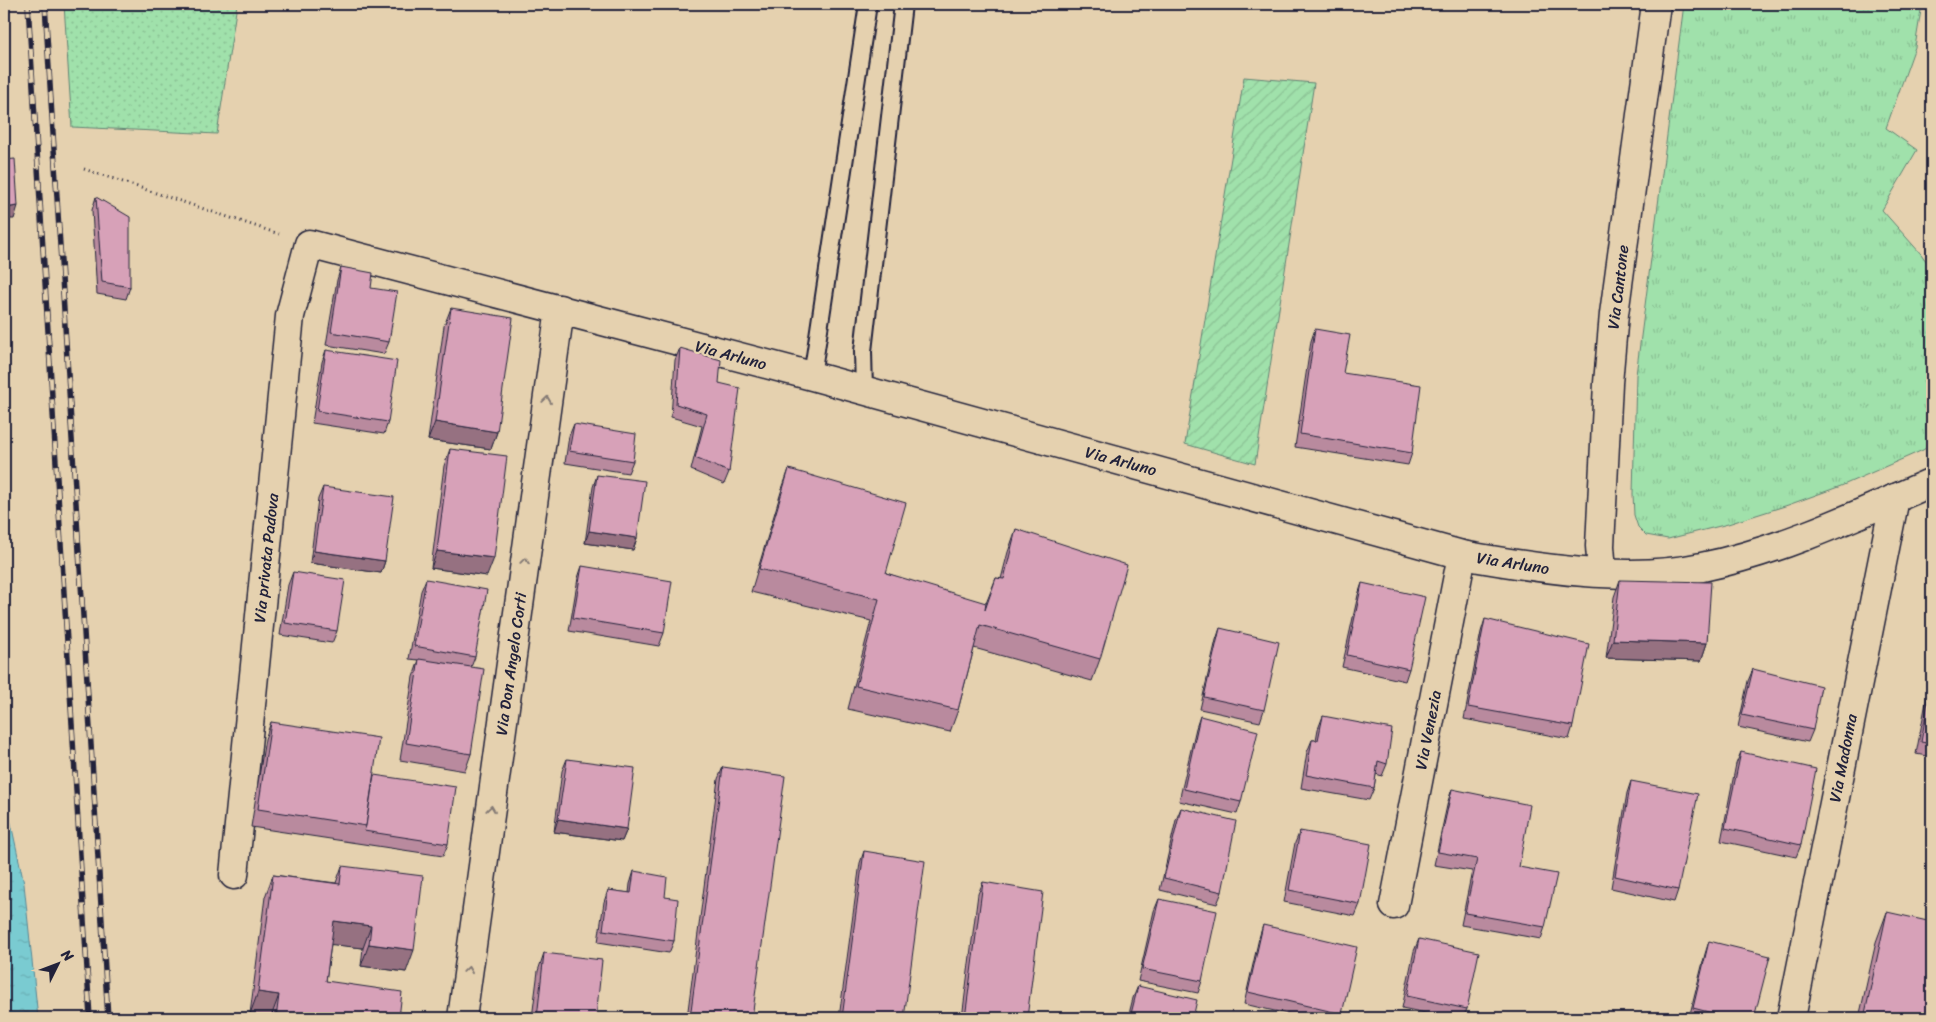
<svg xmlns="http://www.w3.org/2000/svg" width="1936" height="1022" viewBox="0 0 1936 1022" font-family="Sriracha,sans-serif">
	<defs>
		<pattern id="grass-dots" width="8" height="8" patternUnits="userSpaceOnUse" patternTransform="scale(1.25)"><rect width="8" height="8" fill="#a0e1ab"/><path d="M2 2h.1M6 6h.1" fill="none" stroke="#8ac194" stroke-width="1.8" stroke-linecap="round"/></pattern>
		<pattern id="park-tufts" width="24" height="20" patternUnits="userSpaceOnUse" patternTransform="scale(1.25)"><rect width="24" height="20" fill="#a0e1ab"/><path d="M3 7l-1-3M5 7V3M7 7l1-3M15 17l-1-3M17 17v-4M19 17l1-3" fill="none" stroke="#8ac194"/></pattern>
		<pattern id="garden-furrows" width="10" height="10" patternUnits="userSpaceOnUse" patternTransform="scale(1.25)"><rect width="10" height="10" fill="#a0e1ab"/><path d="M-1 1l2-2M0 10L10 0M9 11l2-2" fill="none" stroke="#8ac194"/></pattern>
		<pattern id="water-ripples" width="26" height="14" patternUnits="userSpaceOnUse" patternTransform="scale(1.25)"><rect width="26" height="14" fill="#7acbd1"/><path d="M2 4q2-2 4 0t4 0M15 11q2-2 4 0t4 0" fill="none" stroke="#69aeb4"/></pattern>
	</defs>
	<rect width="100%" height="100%" fill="#e5d1af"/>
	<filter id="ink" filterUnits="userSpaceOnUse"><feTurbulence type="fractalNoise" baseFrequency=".02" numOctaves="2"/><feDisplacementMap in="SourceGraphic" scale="10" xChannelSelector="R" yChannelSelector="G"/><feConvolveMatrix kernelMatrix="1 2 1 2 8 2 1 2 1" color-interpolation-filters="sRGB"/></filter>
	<g filter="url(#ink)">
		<polygon fill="url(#grass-dots)" stroke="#618273" points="64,4 237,4 217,134 72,127"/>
		<polygon fill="url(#park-tufts)" stroke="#618273" points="1684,4 1922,4 1915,47 1886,128 1917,150 1882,210 1921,254 1932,269 1932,444 1923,450 1841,486 1788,505 1728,524 1668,539 1646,535 1638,527 1634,515 1633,494 1636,375"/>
		<polygon fill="url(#garden-furrows)" stroke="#618273" points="1244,77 1314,83 1255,464 1185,444"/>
		<polygon fill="url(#water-ripples)" stroke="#578795" points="4,791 24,884 38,1018 6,1018 4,988"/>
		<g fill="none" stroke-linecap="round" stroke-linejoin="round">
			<polyline stroke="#beae98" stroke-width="28" stroke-dasharray="28 14" stroke-linecap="butt" points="4,140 7,140"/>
			<g stroke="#22223b" stroke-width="20">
				<g id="service">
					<polyline points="812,376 868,4"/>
					<polyline points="864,391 863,351 903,4"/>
				</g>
			</g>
			<g stroke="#22223b" stroke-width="31">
				<g id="minor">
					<polyline points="1602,572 1600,546 1608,383 1614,314 1656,4"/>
					<path d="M234,875L290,316L309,244L812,376L1462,555C1535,568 1629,583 1702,567C1781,551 1859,514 1932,482"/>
					<polyline points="1394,905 1462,555"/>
					<polyline points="462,1018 560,309"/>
					<polyline points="1791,1018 1895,498"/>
				</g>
			</g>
			<polyline stroke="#22223b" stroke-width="3" stroke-dasharray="1 4" stroke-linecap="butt" points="84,169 279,234"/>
			<use href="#service" stroke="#e5d1af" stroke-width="16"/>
			<use href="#minor" stroke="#e5d1af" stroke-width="28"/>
			<g stroke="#22223b" stroke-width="5.5">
				<g id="rail">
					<polyline points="28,4 90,1018"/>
					<polyline points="45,4 108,1018"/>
				</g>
			</g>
			<use href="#rail" stroke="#e5d1af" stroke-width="4" stroke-dasharray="11" stroke-linecap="butt"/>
		</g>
		<g fill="#b98a9e" stroke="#22223b">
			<polygon points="96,197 130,287 126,299 97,294 92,210"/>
			<polygon points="341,267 371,288 389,342 384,354 326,345 337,280"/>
			<polygon points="451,308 497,432 491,449 428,440 444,326"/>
			<polygon points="1315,329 1343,373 1412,453 1408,465 1295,447 1311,341"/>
			<polygon points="680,348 719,383 729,472 724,484 691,470 702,426 671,417 675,360"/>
			<polygon points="326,350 388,422 384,434 312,423 322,362"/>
			<polygon points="574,424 633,461 628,473 565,463 569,436"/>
			<polygon points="450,449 487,576 431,568 444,466"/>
			<polygon points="789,469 886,573 985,606 996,578 1001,579 1008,552 1016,529 1100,659 1092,681 974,648 958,710 950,732 848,709 871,621 751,592 781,492"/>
			<polygon points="597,475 637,538 633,550 585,543 593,487"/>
			<polygon points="323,487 385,561 381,573 310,563 318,499"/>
			<polygon points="582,566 664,633 659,646 569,631 578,578"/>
			<polygon points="293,572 337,631 332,643 280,635 288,585"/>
			<polygon points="426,579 475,657 471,667 471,754 465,771 400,760 413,677 419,660 409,659 421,591"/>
			<polygon points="1620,580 1707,643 1701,661 1606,658 1614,597"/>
			<polygon points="1362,583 1409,669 1405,681 1342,667 1358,595"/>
			<polygon points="1485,619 1573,726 1569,739 1464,719 1481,632"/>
			<polygon points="1220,628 1264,710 1260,722 1200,709 1216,640"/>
			<polygon points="1753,669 1813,730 1808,742 1738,727 1748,681"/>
			<polygon points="1931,685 1932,685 1932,757 1916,754 1927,697"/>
			<polygon points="1200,716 1241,802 1237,814 1179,801 1196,728"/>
			<polygon points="1323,716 1387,764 1382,776 1376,774 1374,788 1369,800 1301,788 1307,752 1312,740 1316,740 1318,729"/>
			<polygon points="271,722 374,775 448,844 443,856 251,827 265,739"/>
			<polygon points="1741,752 1801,845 1796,857 1721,841 1736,764"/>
			<polygon points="567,759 627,829 622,841 554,832 562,771"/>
			<polygon points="723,767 752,1018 687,1018 718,779"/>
			<polygon points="1631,781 1678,890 1674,902 1611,888 1627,793"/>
			<polygon points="1452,789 1519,867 1545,927 1541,939 1461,925 1472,871 1434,865 1448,801"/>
			<polygon points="1181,808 1222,892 1217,904 1160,890 1176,820"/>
			<polygon points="1300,831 1360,904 1355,916 1284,902 1295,843"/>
			<polygon points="864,851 904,1018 839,1018 860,863"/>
			<polygon points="342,866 406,972 361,966 363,948 331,944 326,981 399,1018 271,1018 271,1017 250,1014 265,897 273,875 336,883"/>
			<polygon points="634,871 665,897 674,941 669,953 598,942 604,902 608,890 629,893 630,884"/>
			<polygon points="983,882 1027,1018 962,1018 978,894"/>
			<polygon points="1159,899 1202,981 1198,993 1138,981 1154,911"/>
			<polygon points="1887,912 1932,1018 1859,1018 1876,942"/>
			<polygon points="1263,925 1342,1014 1340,1018 1305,1018 1244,1004 1259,938"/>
			<polygon points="1419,939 1467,1009 1463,1018 1449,1018 1402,1008 1414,951"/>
			<polygon points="1709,941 1754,1018 1689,1018 1705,954"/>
			<polygon points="544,953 596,1018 532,1018 538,971"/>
			<polygon points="1138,986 1193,1018 1128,1018 1133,998"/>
		</g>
		<g fill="#967181" stroke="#22223b">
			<polygon points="18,206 14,219 4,219 4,208"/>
			<polygon points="435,422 497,432 491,449 428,440"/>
			<polygon points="589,531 637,538 633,550 585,543"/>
			<polygon points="314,551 385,561 381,573 310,563"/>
			<polygon points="437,551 494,558 487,576 431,568"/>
			<polygon points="1613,640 1707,643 1701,661 1606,658"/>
			<polygon points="558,819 627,829 622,841 554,832"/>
			<polygon points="334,921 371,926 363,948 326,944"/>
			<polygon points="369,944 414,950 406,972 361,966"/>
			<polygon points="258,992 279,995 271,1017 250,1014"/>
		</g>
		<g fill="#d7a1b8" stroke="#22223b">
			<polygon points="15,159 18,206 4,208 4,160"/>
			<polygon points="96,197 130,217 130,287 102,282"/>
			<polygon points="341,267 373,273 371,288 397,292 389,342 331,332"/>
			<polygon points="451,308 513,318 497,432 435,422"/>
			<polygon points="1315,329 1350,335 1343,373 1421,385 1412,453 1300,434"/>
			<polygon points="680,348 721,360 719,383 740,388 729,472 695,458 707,414 676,404"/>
			<polygon points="326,350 397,361 388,422 317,411"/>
			<polygon points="574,424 636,434 633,461 569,451"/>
			<polygon points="450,449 507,456 494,558 437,551"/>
			<polygon points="789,469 906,503 886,573 986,603 985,610 996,578 1004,579 1016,529 1127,565 1100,659 980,625 958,710 856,686 879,599 759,569"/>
			<polygon points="597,475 645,481 637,538 589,531"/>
			<polygon points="323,487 394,497 385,561 314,551"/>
			<polygon points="582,566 672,581 664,633 573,618"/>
			<polygon points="293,572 345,580 337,631 285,623"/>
			<polygon points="426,579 487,590 475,657 414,646"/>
			<polygon points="1620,580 1711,582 1707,643 1613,640"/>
			<polygon points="1362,583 1425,597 1409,669 1347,655"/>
			<polygon points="1485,619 1589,644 1573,726 1468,707"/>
			<polygon points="1220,628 1279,642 1264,710 1204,697"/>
			<polygon points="419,659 484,669 471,754 406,743"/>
			<polygon points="1753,669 1821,686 1813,730 1742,715"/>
			<polygon points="1931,685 1932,685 1932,744 1921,742"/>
			<polygon points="1200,716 1258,731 1241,802 1184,789"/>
			<polygon points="1323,716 1392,729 1387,764 1378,761 1374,788 1306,775 1312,740 1318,740"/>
			<polygon points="271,722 379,738 366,826 258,809"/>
			<polygon points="1741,752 1816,769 1801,845 1725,828"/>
			<polygon points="567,759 635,768 627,829 558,819"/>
			<polygon points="723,767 785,776 752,1018 690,1018"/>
			<polygon points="374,775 456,787 448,844 364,831 366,826"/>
			<polygon points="1631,781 1698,794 1678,890 1615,876"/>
			<polygon points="1452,789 1530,805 1519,867 1557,874 1545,927 1465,913 1477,859 1438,852"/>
			<polygon points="1181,808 1236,821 1222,892 1164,878"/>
			<polygon points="1300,831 1371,844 1360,904 1289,890"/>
			<polygon points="864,851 925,861 904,1018 842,1018"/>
			<polygon points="342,866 423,876 414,950 369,944 371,926 334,921 326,981 402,992 399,1018 276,1018 279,995 258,992 273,875 340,884"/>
			<polygon points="634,871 667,877 665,897 678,899 674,941 603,930 608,890 631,893"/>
			<polygon points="983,882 1043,892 1027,1018 965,1018"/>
			<polygon points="1159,899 1217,911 1202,981 1142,969"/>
			<polygon points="1887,912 1932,922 1932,1018 1864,1018"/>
			<polygon points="1263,925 1357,947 1342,1014 1248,992"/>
			<polygon points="1419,939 1479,952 1467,1009 1407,996"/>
			<polygon points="1709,941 1770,956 1754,1018 1732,1018 1693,1008"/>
			<polygon points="544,953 602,960 596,1018 537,1018"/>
			<polygon points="1138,986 1197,1000 1193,1018 1130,1018"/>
		</g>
		<defs><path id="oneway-chevron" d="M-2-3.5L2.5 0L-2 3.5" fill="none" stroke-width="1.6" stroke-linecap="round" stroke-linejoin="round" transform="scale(1.25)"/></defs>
		<g stroke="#847a75">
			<use href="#oneway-chevron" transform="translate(547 400) rotate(-82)"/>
			<use href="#oneway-chevron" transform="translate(525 561) rotate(-82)"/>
			<use href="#oneway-chevron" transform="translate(491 809) rotate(-82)"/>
			<use href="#oneway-chevron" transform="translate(468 970) rotate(-82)"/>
		</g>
	</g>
	<g text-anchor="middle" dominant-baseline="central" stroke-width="4.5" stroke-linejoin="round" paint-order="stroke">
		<g font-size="16" fill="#22223b" stroke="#e5d1af">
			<text transform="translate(1618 287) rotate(-83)">Via Cantone</text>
			<text transform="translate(731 355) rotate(15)">Via Arluno</text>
			<text transform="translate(1121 461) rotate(15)">Via Arluno</text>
			<text transform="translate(266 558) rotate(-84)">Via privata Padova</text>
			<text transform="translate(1513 563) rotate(9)">Via Arluno</text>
			<text transform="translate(511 664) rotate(-82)">Via Don Angelo Corti</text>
			<text transform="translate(1428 730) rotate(-79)">Via Venezia</text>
			<text transform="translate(1843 758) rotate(-79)">Via Madonna</text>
		</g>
	</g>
	<rect width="1936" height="1022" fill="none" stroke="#e5d1af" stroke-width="20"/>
	<rect x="10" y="10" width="1916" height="1002" fill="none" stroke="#22223b" stroke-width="2" filter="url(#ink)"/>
	<g transform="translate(58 964) rotate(48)" stroke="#e5d1af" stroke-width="4" paint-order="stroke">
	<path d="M0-4L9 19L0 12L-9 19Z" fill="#22223b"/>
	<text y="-8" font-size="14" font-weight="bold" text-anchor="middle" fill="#22223b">N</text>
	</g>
</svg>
